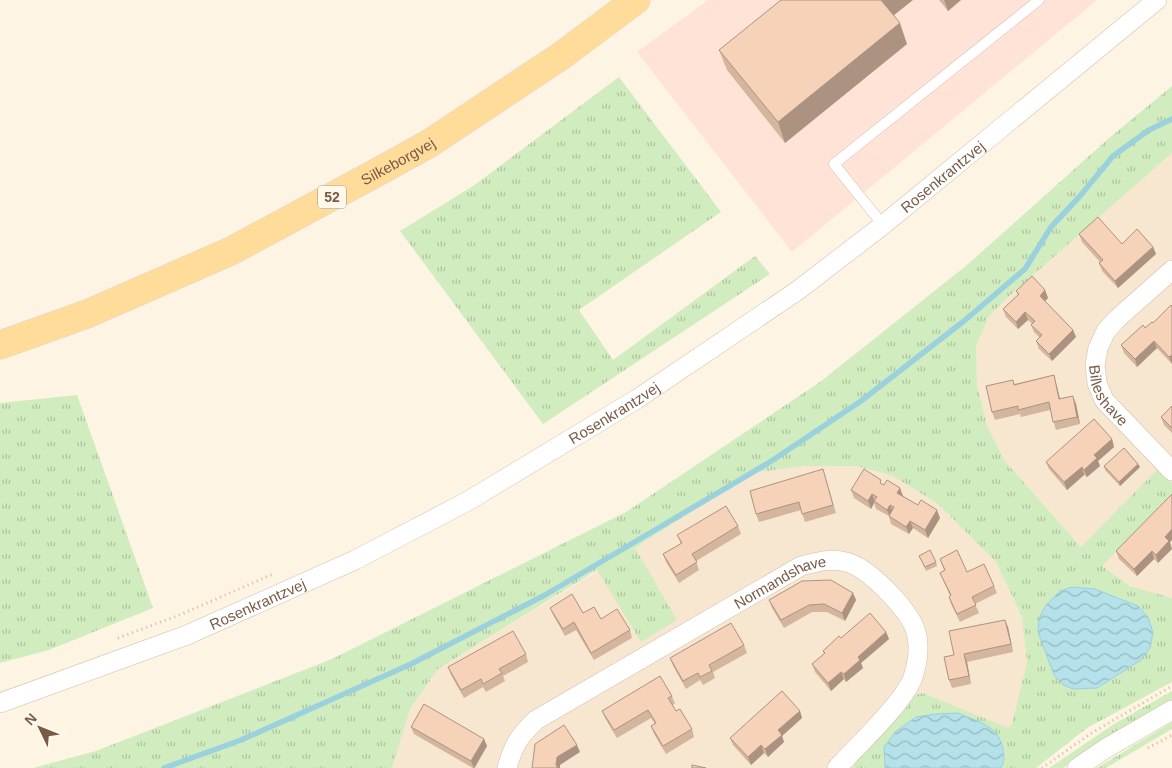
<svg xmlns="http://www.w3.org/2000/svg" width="1172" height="768" viewBox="0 0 1172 768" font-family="Arial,sans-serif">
	<defs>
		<pattern id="grass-tufts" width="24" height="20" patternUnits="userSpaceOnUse" patternTransform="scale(1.25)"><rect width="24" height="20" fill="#d1edc0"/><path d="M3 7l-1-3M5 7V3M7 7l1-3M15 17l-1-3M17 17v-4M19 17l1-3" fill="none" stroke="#aec39e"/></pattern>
		<pattern id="water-waves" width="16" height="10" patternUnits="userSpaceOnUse" patternTransform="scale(1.25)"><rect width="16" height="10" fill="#b5e1ea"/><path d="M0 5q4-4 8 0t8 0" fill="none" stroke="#98b9bf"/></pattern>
	</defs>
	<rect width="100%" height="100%" fill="#fef4e3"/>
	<g fill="#f7e6d0">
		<polygon points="1172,153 1172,598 1130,586 1102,566 1081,547 1005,461 987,426 977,384 976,346 989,316 1006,299"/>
		<polygon points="804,466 856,466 893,476 938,504 996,562 1022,617 1027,662 1012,723 1008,728 858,768 392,768 410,709 438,669 635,548 751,473"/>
	</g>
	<polygon fill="#ffe3d6" points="708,0 1097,0 792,252 637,52"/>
	<g fill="url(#grass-tufts)">
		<polygon points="619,77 721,212 579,310 613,360 755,256 770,274 543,424 400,231 473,186"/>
		<polygon points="1172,86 1172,153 1006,299 989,316 976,346 977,384 987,426 1005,461 1081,547 1157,470 1172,483 1172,494 1102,566 1130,586 1172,598 1172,682 1087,728 1036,768 853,768 857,755 914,695 923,693 1008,728 1012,723 1027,662 1022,617 996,562 938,504 893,476 856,466 804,466 751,473 635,548 677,620 641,642 597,570 438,669 410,709 392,768 33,768 96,751 332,659 626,512 820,382 967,265 1108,139"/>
		<polygon points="77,395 153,608 49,650 0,663 0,403"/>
		<polygon points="1172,691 1172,701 1118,731 1063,768 1049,768 1114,724"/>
		<polygon points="1172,722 1172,729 1106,768 1097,768"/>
	</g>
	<g fill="url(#water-waves)" stroke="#9ad1dd">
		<polygon points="1072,587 1095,589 1138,606 1148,617 1153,633 1150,648 1141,660 1097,688 1073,689 1063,685 1054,675 1038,632 1039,618 1046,605 1060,591"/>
		<path d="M958,713C978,722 998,725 1003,749C1004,757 1005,760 1001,768H885L884,747L896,731L916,717L936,714Z"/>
	</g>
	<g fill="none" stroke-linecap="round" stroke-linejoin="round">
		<polyline stroke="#9ad1dd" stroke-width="5.5" points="164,768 241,740 411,664 545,595 770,462 861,401 964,321 1025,269 1051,227 1080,196 1113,156 1149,130 1172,119"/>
		<g stroke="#d3beaa" stroke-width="11">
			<polyline id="service" points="883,225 834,164 1039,0"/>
		</g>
		<g stroke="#d3beaa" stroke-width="20">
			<g id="minor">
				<path id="s1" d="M1172,270L1118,318L1106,331L1098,348L1095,365L1097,383L1104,400L1172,471"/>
				<path id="s2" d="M0,703L187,635L355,560L468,501L637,399L797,291L883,225L1157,0"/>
				<path id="s3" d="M507,768C513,746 519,736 536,720L801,566C816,562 829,558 846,562C868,567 907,608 915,629C920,643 918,660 914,674C908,699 856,747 837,768"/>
				<polyline points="1077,768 1105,749 1172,710"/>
			</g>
		</g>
		<g stroke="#dfd7d3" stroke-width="29">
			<g id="primary">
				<path id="s4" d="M0,345L87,314L231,251L385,168L430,143L561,56L636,0"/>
			</g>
		</g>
		<g stroke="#dbb59b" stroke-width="3" stroke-dasharray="1 4" stroke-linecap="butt">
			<polyline points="118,638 182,614 273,574"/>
			<polyline points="1148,748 1172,735"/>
			<polyline points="1042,768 1090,734 1172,686"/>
		</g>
		<use href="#service" stroke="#fff" stroke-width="10"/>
		<use href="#minor" stroke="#fff" stroke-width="19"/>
		<use href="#primary" stroke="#ffdc99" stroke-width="28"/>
	</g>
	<g fill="#d4b59e">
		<polygon points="939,0 961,0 948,11"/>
		<polygon points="894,16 907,44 785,143 727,70 719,50"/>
		<polygon points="1079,234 1122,244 1153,247 1156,254 1118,288 1102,271 1099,263 1100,262 1082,242"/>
		<polygon points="1045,290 1048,298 1045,301 1073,330 1076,337 1052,361 1039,349 1036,341 1040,338 1034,332 1031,325 1032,324 1028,320 1018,329 1006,317 1003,309 1018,295 1016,291"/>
		<polygon points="1172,306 1172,364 1157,348 1137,367 1124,353 1121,345 1153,323"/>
		<polygon points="1054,375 1060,399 1076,404 1080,424 1056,430 1050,410 1021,417 1020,414 995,420 992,412 1013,380 1014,384"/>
		<polygon points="1172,406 1172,433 1164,425 1161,417"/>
		<polygon points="1112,439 1114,447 1098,461 1100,466 1087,477 1084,475 1067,490 1049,469 1046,462"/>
		<polygon points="1138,464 1140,467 1120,486 1105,470 1104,466"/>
		<polygon points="823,469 836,513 805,522 801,510 759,522 756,514"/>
		<polygon points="883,485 940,518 928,538 913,528 909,534 891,524 889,516 876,509 874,503 871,509 854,498 851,490"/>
		<polygon points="1172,494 1172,540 1170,542 1158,563 1154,559 1137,576 1119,559 1116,551"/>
		<polygon points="738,526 741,534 696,561 699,570 679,583 666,562 663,554 681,544 677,535"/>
		<polygon points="919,556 936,562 937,566 926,571"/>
		<polygon points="940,559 967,572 994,586 997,593 975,604 979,613 960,622 951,604 949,597 950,596 940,573 944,570"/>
		<polygon points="853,593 856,600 845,621 827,612 812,612 784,628 772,608 769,600"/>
		<polygon points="550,608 583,613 630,630 632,638 594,660 576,630 565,636 553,615"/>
		<polygon points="1008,627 1013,652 967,662 971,684 952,688 949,680 954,655"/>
		<polygon points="886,632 889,639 861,663 863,668 846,682 844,679 831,691 815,672 812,664 824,654 823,651 841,638"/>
		<polygon points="744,645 747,653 713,672 715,678 703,685 700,680 686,689 673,666 670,658"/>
		<polygon points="526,654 528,662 503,676 505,681 486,692 483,687 464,698 451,675 448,667"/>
		<polygon points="672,696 675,704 672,705 676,711 692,729 694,737 666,754 654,734 651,726 655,724 651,718 617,738 605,718 602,711"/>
		<polygon points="800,711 802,718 782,736 784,742 768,757 764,753 751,765 733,745 730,738"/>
		<polygon points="411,727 484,739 487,746 475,768 473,768 414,734"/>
	</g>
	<g fill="#ac9381">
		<polygon points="881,0 913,0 888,20"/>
		<polygon points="944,0 961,0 948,11"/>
		<polygon points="900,23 907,44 785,143 778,122"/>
		<polygon points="1153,247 1156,254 1118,288 1115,281"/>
		<polygon points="1045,290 1048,298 1042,304 1040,296"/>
		<polygon points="1025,312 1028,320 1018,329 1016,322"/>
		<polygon points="1073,330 1076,337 1052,361 1049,354"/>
		<polygon points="1154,341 1157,348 1137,367 1135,359"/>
		<polygon points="1172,355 1172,364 1169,357"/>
		<polygon points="1054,375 1062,407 1059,399"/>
		<polygon points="1073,396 1076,404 1080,424 1077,417"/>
		<polygon points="1112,439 1114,447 1098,461 1100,466 1087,477 1084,470 1094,455"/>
		<polygon points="1138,464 1140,467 1120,486 1119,482"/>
		<polygon points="1082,467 1084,475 1067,490 1064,482"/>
		<polygon points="900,488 903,496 899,501 897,493"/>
		<polygon points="872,494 875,502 874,501 874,503 871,509 868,501"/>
		<polygon points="890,505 893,513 890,517 887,510"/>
		<polygon points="937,510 940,518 928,538 925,530"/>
		<polygon points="910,521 913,528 909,534 906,527"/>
		<polygon points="1172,529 1172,540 1170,542 1172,549 1158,563 1156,555 1165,537"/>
		<polygon points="1152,551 1154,559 1137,576 1134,569"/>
		<polygon points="853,593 856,600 845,621 842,613"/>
		<polygon points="1005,620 1008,627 1013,652"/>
		<polygon points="886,632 889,639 861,663 863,668 846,682 844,674 858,657"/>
		<polygon points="964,654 967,662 971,684 969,676"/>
		<polygon points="841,672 844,679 831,691 828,683"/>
		<polygon points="800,711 802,718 782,736 784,742 768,757 765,749 778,730"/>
		<polygon points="484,739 487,746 474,768 471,761"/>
		<polygon points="577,745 580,752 560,765 560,768 557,768 556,765 557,757"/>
		<polygon points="761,745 764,753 751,765 748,757"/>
	</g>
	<g fill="#f6d2b8" stroke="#ac9381">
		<polygon points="781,0 881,0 900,23 778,122 719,50"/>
		<polygon points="1098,217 1122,244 1137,229 1153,247 1115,281 1099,263 1103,260 1079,234"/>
		<polygon points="1032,276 1045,290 1040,296 1073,330 1049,354 1036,341 1042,335 1031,325 1035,321 1025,312 1016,322 1003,309 1019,294 1016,291"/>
		<polygon points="1171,305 1172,306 1172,355 1169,357 1154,341 1135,359 1121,345 1143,325 1145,328 1152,322 1153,323"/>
		<polygon points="1054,375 1059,399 1073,396 1077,417 1053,422 1049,402 1018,410 1018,406 992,412 986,386 1013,380 1014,385"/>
		<polygon points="1172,406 1172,428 1161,417"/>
		<polygon points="1094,419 1112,439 1094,455 1097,458 1084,470 1082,467 1064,482 1046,462"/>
		<polygon points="1124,448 1138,464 1119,482 1104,466"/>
		<polygon points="823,469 833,505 802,514 799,502 756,514 750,491"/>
		<polygon points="864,469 881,480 880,483 884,485 887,480 900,488 897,493 918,505 921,500 937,510 925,530 910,521 906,527 889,516 894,507 890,505 887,510 874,501 877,497 872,494 868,501 851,490"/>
		<polygon points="1172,494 1172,529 1165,537 1169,541 1156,555 1152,551 1134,569 1116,551"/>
		<polygon points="726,506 738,526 692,554 697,562 676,575 663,554 682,543 677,535"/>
		<polygon points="930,550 936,562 925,567 919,556"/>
		<polygon points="957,550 967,572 984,564 994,586 972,597 976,605 957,614 949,597 951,595 940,573 945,570 940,559"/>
		<polygon points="831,580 853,593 842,613 824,604 809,605 781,620 769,600 802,581"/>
		<polygon points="572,594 583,613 594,607 601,619 617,609 630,630 591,653 574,622 563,629 550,608"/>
		<polygon points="870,613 886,632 858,657 860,660 844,674 841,672 828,683 812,664 825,653 823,651 839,636 841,638"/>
		<polygon points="1005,620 1011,644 964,654 969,676 949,680 944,657 954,655 949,631"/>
		<polygon points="731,623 744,645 709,665 712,671 700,677 698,673 683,681 670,658"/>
		<polygon points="513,631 526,654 499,669 502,673 483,684 481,679 461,690 448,667"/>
		<polygon points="660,676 672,696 668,698 676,711 680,709 692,729 663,746 651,726 656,723 648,710 614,730 602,711"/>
		<polygon points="782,691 800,711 778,730 782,735 765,749 761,745 748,757 730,738"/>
		<polygon points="424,704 484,739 471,761 411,727"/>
		<polygon points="564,725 577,745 557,757 556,765 558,768 532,768 535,744"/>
		<polygon points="692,765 706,768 692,768"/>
	</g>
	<g text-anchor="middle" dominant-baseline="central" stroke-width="5" stroke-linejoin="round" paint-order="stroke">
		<rect fill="#fff8eb" stroke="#a18978" stroke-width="1" x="318" y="185.5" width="28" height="23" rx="4"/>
		<g font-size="14" font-weight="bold" fill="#795a46">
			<text x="332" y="197">52</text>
		</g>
		<g font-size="15" fill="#795a46" stroke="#fff8eb">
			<text stroke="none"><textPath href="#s4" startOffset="439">Silkeborgvej</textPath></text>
			<text stroke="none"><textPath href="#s2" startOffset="1086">Rosenkrantzvej</textPath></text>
			<text stroke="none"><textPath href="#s1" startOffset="160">Billeshave</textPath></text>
			<text stroke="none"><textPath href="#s2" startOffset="681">Rosenkrantzvej</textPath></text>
			<text stroke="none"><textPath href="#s3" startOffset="338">Normandshave</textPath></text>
			<text stroke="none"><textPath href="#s2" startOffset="276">Rosenkrantzvej</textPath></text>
		</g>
	</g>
	<g transform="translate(40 728) rotate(313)" stroke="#fff8eb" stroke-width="4" paint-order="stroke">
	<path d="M0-4L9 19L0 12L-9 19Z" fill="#795a46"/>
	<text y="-8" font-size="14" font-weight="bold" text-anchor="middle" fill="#795a46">N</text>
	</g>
</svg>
